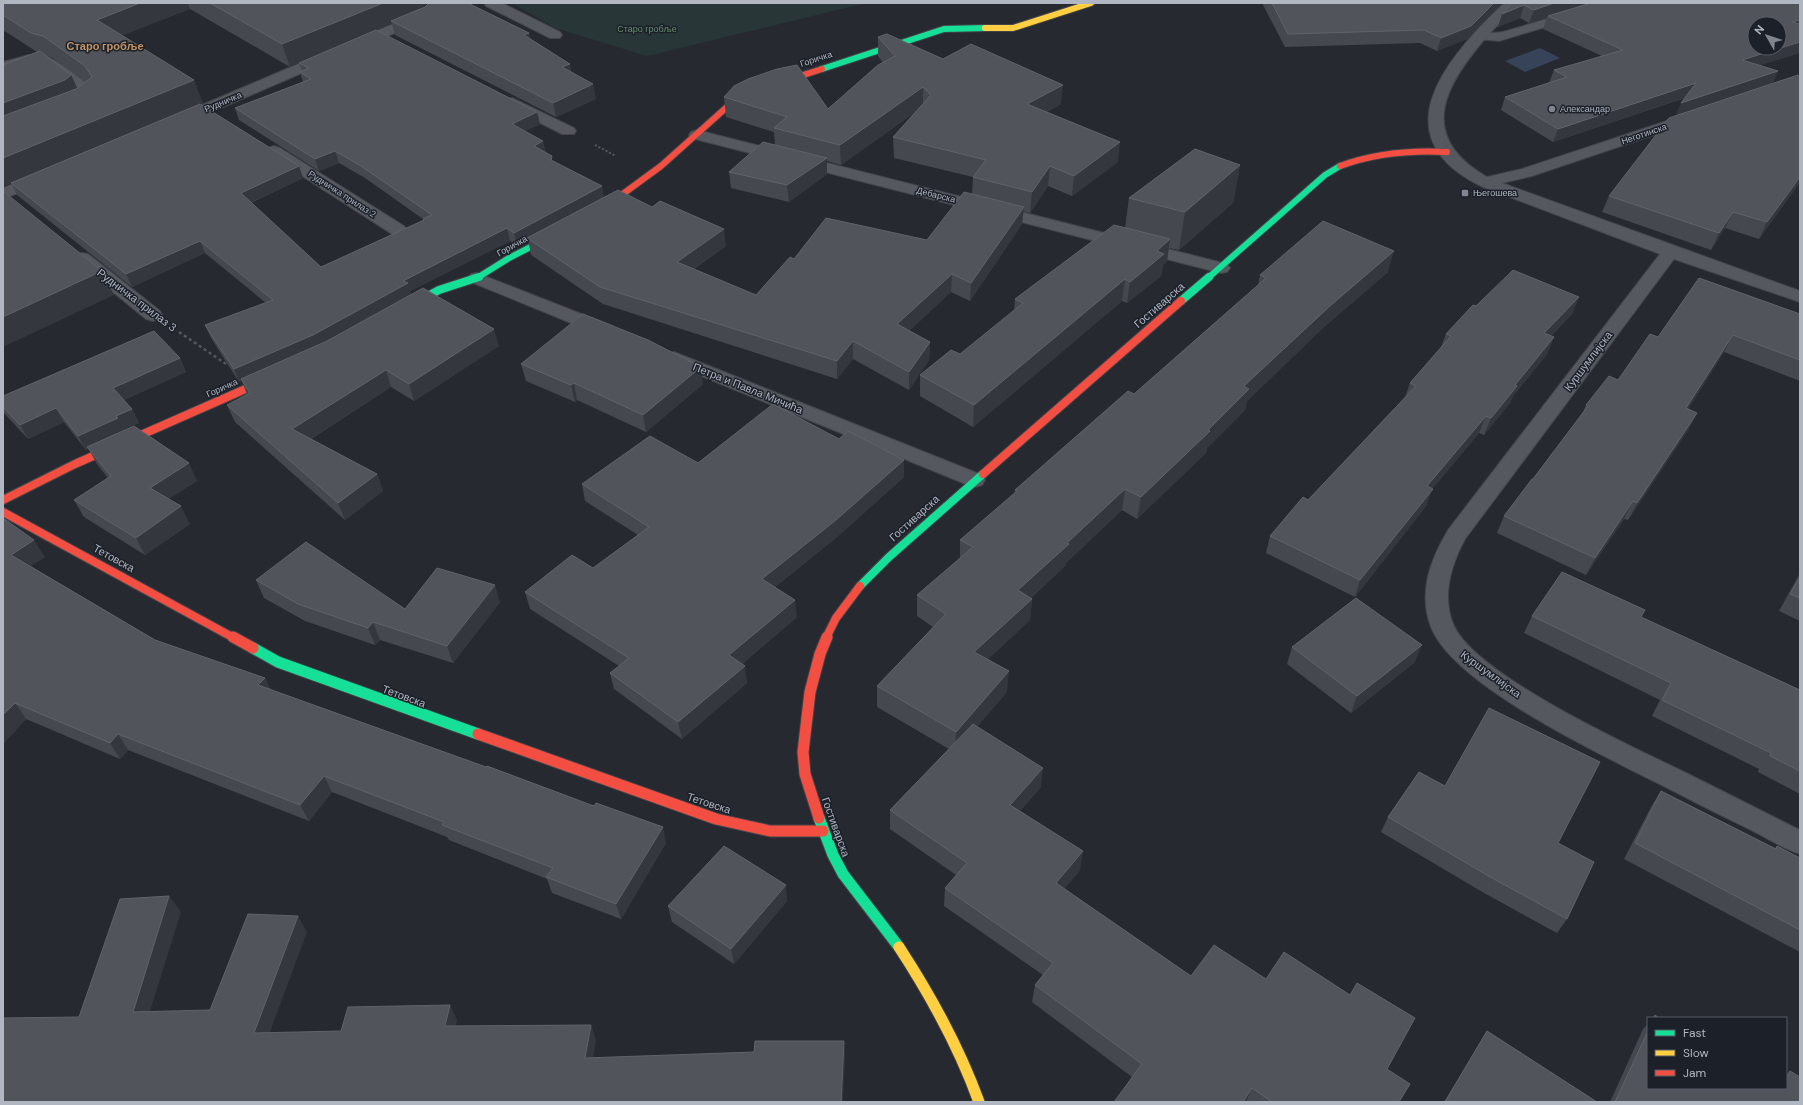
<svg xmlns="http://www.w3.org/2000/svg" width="1803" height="1105" viewBox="0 0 1803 1105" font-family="'DM Sans',sans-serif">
	<rect width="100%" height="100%" fill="#262a30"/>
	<polygon fill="#283638" points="512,3 866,3 647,56 555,28"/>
	<polygon fill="#374358" points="1540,48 1560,58 1525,72 1505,61"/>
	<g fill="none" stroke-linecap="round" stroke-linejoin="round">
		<g stroke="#424449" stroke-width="2">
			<g id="lane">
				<path d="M1595,3H1616L1614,6L1499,41L1477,39L1475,36L1477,33C1485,31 1494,34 1502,32C1533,24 1564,13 1595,3Z"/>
				<path d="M29,55C34,55 40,54 45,56C60,61 93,86 100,99L89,108H79L76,105L84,98L83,95L38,63H30L3,71V62Z"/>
			</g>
		</g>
		<g stroke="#424449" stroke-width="2">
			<g id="street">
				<polygon points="431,3 446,3 435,15 425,20 186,123 174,123 172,120 174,117 415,14 425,9"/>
				<polygon points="484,3 502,3 560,32 562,35 560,38 550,38 486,6"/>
				<path d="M1504,3H1519C1512,14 1500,22 1491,32C1447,81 1413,135 1487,177L1522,169L1685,115H1695L1698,118L1695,121L1532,176L1502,183L1800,291V302L1674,259L1465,539C1451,565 1441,597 1454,626C1477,676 1631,746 1684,772C1723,791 1761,811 1800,830V854C1785,849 1771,841 1757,833C1733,821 1710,810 1687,798C1626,766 1455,690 1431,627C1418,592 1430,561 1448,530L1660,254L1483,187C1378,137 1447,57 1504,3Z"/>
				<polygon points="512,98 574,128 576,131 574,134 562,134 507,106 504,103 507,100"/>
				<polygon points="697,130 1227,264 1230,268 1227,272 1221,273 691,138 689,135 691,132"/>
				<polygon points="274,146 280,148 404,226 407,230 404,234 398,235 392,234 268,154 266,151 268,148"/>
				<polygon points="42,173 48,175 50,178 48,181 3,199 3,188"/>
				<polygon points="82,253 88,254 160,311 162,315 160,319 153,321 146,319 76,262 73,258 76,254"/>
				<polygon points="477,273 612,326 614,330 612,334 605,336 598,334 471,282 468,278 471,274"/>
				<polygon points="674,352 982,475 985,480 982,485 975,487 968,485 667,362 664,358 667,354"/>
			</g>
		</g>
		<g stroke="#424449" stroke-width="8">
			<g id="fast-far2">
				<polyline points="822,69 944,29 985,28"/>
				<polyline points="477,278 509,258 556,234"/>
				<polyline points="1208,278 1325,175 1340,166"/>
			</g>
		</g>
		<g stroke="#424449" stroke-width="10">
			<g id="fast-far1">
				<polyline points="1181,301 1209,277"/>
				<polyline points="406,308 439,290 479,277"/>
				<polyline points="860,586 889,557 983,474"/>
			</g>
		</g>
		<g stroke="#424449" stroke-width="13">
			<g id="fast">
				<polyline points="253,648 278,662 478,734"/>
				<polyline points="819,818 833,855 843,874 899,947"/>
			</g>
		</g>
		<g stroke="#424449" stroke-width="8">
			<polyline id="slow-far1" points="985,28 1013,28 1091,3"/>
		</g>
		<g stroke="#424449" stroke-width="13">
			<path id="slow" d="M899,947C931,996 959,1047 979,1102"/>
		</g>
		<g stroke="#424449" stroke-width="8">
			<g id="jam-far2">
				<path d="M1340,166C1375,153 1410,150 1447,152"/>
				<polyline points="601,210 661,166 737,98 744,94 822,69"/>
			</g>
		</g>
		<g stroke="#424449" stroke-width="10">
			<g id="jam-far1">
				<polyline points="983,474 1181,301"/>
				<polyline points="3,500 75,464 273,377"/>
				<polyline points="3,512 234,638"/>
				<polyline points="826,638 836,618 860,586"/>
			</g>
		</g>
		<g stroke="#424449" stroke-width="13">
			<g id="jam">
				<polyline points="233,637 253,648"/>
				<polyline points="478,734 716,819 770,831 823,831"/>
				<polyline points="819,818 805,774 803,752 810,692 820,654 827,637"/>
			</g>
		</g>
		<polyline stroke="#54585c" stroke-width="2" stroke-dasharray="2 2" stroke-linecap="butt" points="595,145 616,156"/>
		<polyline stroke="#54585c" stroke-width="2.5" stroke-dasharray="3 3" stroke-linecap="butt" points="179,332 226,364"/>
		<use href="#lane" fill="#55585f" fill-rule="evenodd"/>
		<use href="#street" fill="#55585f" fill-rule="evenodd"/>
		<use href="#fast-far2" stroke="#16e098" stroke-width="6"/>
		<use href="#fast-far1" stroke="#16e098" stroke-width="8"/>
		<use href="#fast" stroke="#16e098" stroke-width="11"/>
		<use href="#slow-far1" stroke="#ffcf43" stroke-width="6"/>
		<use href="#slow" stroke="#ffcf43" stroke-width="11"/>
		<use href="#jam-far2" stroke="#f24e42" stroke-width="6"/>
		<use href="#jam-far1" stroke="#f24e42" stroke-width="8"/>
		<use href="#jam" stroke="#f24e42" stroke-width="11"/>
	</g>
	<g fill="#45484e" fill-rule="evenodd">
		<path d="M3,3H428L419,9L529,33L530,39L572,73L596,99L556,117L395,35L392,24L376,30L540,124L525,131L546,152L553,161L604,197L726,246L694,269L756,295L794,259L927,240L972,194L973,177L894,158L893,137L917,111L841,165L827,161V174L789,202L731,188L729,172L775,145L774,132L726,117L724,97L828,109L883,63L878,56V37L943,59L1061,104L1047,112L1118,162L1072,196L1048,186L1030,213L1023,211L1022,224L970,301L951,292L909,331L930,342L929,360L909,390L853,359L837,379L603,304L531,255L528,239L517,245L510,241L410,291L411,295L499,346L414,401L391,387L311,439L377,474L383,491L345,520L235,422L227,405L247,395L242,381L239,382L211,338L205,325L266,303L205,253L132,287L17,195L11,183L3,186V65L37,52L3,30ZM190,9L290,67L299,63L302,71L300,72L303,82L235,108L239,120L319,171L339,163L365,178L423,219V221L321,267L251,203L303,178L299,166L200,104L203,103L122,35ZM47,56L53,58L85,82L77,88L71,75Z"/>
		<polygon points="1262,3 1503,3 1467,39 1437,51 1420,43 1285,47"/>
		<polygon points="1512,3 1590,3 1760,66 1778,71 1772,84 1800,76 1800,182 1759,239 1725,228 1711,250 1602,212 1609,196 1676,116 1685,98 1553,142 1501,110 1505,97 1549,83 1554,70 1602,56 1543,29 1547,17 1529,23 1520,18 1498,27"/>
		<polygon points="1240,165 1233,203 1179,250 1169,248 1167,261 1163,265 1161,276 1127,303 1122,301 973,427 920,396 920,375 960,354 1014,311 1015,299 1125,228 1129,198"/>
		<polygon points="1388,272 1324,327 1247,401 1245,410 1207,448 1206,453 1137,519 1122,510 1066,563 1066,565 1031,598 1032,599 1030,620 988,659 1007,692 977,726 1041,787 1020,811 1080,870 1064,889 1191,976 1387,1069 1399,1102 1114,1102 1132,1077 1032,1002 1035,985 1043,975 944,906 945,888 956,875 890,829 890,810 949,749 877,707 877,686 933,627 917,616 917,595 960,559 960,540 1014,494 1015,490 1134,394 1258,285 1260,275"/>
		<polygon points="1579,297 1572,314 1551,336 1554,337 1547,354 1513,396 1510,403 1484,435 1479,433 1432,489 1426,506 1355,597 1266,553 1270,536 1308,500 1405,397 1410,383 1441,347 1446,334 1476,306"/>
		<polygon points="1800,314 1800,381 1724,352 1688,409 1697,413 1688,430 1628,520 1624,519 1586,575 1497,533 1504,516 1533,479 1582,414 1586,405 1618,380 1658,337"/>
		<polygon points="180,358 186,372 124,400 132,409 139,423 124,429 125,430 197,481 168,499 190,524 145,555 84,517 74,500 108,478 97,464 88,448 86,450 64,422 28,439 4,413 3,411 3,396"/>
		<polygon points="521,364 703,384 646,432 577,400 575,402 526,381"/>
		<polygon points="904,460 904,477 837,537 775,587 797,617 742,664 747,683 682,739 614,689 610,673 619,666 530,609 525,592 593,568 638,535 585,501 582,484 698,463"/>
		<polygon points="3,518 45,557 30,566 155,640 265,678 271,690 666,843 621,919 552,893 547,879 449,840 447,837 332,792 309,821 128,750 120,759 26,719 3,744"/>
		<polygon points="1800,573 1800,621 1779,611"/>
		<polygon points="256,580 405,609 500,602 453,663 380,640 375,645 305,621 264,598"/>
		<polygon points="1532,616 1641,618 1800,690 1800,794 1758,772 1759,769 1652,716 1660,700 1524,633"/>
		<polygon points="1292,647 1415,662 1351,713 1287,664"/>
		<polygon points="1445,786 1558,843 1567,919 1557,933 1484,893 1381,832 1388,817"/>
		<polygon points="1661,791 1775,849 1777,846 1800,858 1800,952 1624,859 1651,807"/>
		<polygon points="787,901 734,964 672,922 668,906"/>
		<polygon points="1648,1024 1648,1088 1786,1088 1786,1075 1790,1071 1800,1102 1610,1102 1643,1029"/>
		<polygon points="1487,1031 1597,1102 1444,1102"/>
	</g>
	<g fill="#34373d">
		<polygon points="140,3 188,3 190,9 106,42 97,20"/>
		<polygon points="383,3 428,3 406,18 391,21 392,24 290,67 282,44"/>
		<polygon points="1494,3 1503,3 1467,39 1437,51 1441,38"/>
		<polygon points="1554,3 1590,3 1548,16 1547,17 1529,23 1534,10"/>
		<polygon points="1524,5 1520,18 1498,27 1502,14"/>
		<polygon points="1800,20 1800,32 1792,22"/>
		<polygon points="529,33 532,47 524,35"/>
		<polygon points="1800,42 1800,53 1736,73 1742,60"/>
		<polygon points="570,64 573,78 562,67"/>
		<polygon points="1778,71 1772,85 1675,117 1681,103"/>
		<polygon points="71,75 82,98 3,130 3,103"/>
		<polygon points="194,80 203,103 3,186 3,158"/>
		<polygon points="1696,83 1690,96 1553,142 1558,129"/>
		<polygon points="593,84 596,99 556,117 553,103"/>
		<polygon points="1063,85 1061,104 1025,124 1027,104"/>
		<polygon points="923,87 923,107 841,165 840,145"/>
		<polygon points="537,112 540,124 514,136 512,124"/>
		<polygon points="543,141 546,153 534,146"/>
		<polygon points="1120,142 1118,162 1072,196 1074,176"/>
		<polygon points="335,151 339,163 319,171 315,159"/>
		<polygon points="827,158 827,174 789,202 787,185"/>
		<polygon points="1240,165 1233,203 1179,250 1185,212"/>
		<polygon points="299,166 303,178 245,205 241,193"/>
		<polygon points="1050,166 1048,186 1030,213 1032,192"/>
		<polygon points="1800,177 1800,182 1759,239 1767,222"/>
		<polygon points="602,186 604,199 527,238 528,239 517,245 514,233"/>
		<polygon points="1024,207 1022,224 970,301 971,283"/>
		<polygon points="1733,212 1725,228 1711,250 1719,233"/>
		<polygon points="507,228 510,241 410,291 412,296 317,348 241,379 242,381 239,382 234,369 403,281"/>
		<polygon points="724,229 726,246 679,279 677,262"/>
		<polygon points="1170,239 1167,261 1163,265 1161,276 1127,303 1130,282 1157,251"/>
		<polygon points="200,241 205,253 132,287 126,274"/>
		<polygon points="1394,251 1388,272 1324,327 1247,401 1245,410 1207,448 1206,453 1137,519 1141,497 1208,430 1244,386 1330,306"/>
		<polygon points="102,271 114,295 3,347 3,317"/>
		<polygon points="952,274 951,292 897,342 897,324"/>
		<polygon points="1125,279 1122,301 973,427 974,405"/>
		<polygon points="1579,297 1572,314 1537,350 1544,333"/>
		<polygon points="494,329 499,346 414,401 409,384"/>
		<polygon points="1733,335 1724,352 1678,425 1686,408"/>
		<polygon points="1554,337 1547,354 1513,396 1510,403 1484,435 1491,418 1515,385"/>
		<polygon points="853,341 853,359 837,379 837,361"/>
		<polygon points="930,342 929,360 909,390 909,372"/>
		<polygon points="180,358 186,372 120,402 113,388"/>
		<polygon points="701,367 703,384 646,432 643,415"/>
		<polygon points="386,370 391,387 299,446 292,429"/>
		<polygon points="574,383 577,400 575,402 571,385"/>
		<polygon points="56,408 64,422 28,439 20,425"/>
		<polygon points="132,409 139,423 124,429 126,432 86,450 78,436 116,416"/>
		<polygon points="1697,413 1688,430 1628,520 1637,503"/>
		<polygon points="1486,416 1479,433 1432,489 1426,506 1355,597 1360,580 1427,486"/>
		<polygon points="904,460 904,477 837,537 764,596 762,579"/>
		<polygon points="189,463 197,481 159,505 150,488"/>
		<polygon points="377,474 383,491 345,520 338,503"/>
		<polygon points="1125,489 1122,510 1066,563 1066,565 1016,611 1018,590 1067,543"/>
		<polygon points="1633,501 1624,519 1586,575 1595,558"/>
		<polygon points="181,506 190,524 145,555 136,538"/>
		<polygon points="34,540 45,557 22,572 11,555"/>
		<polygon points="495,585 500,602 453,663 447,646"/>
		<polygon points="1032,599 1030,620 973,673 974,652"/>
		<polygon points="795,600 797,617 732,672 729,655"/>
		<polygon points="373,622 380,640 375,645 368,628"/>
		<polygon points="1422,645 1415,662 1351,713 1357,696"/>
		<polygon points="745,666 747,683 682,739 678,722"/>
		<polygon points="1009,671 1007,692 955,753 956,732"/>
		<polygon points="265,678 273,694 258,685"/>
		<polygon points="15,703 26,719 3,744 3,715"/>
		<polygon points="118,734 128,750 120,759 110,743"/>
		<polygon points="1043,768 1041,787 1009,823 1010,805"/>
		<polygon points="324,776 332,792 309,821 300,805"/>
		<polygon points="663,827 666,843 621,919 616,904"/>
		<polygon points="1083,851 1080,870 1054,902 1056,883"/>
		<polygon points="786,885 787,901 734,964 731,949"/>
		<polygon points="169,896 181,912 145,1027 133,1012"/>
		<polygon points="298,916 307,932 264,1048 254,1033"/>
		<polygon points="450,1005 457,1020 453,1040 445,1026"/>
		<polygon points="591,1025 596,1040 591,1073 585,1058"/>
		<polygon points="844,1041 845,1056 843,1102 841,1102"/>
		<polygon points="1252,1088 1246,1102 1243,1102"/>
	</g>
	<g fill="#51545a" stroke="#60636a" fill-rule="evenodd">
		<polygon points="3,3 140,3 97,20 194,80 3,158 3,116 76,89 92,77 85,66 43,36 31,33 3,15"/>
		<polygon points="210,3 383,3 282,44"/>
		<polygon points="429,3 468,3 529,33 524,35 570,64 562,67 593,84 553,103 391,21 425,7"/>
		<polygon points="1272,3 1494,3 1471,26 1441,38 1424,30 1288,34"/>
		<polygon points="1512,3 1554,3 1534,10 1524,5 1502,14"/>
		<path d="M1591,3H1800V20L1792,22L1800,24V42L1742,60L1778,71L1681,103L1696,83L1558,129L1505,97L1567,77L1554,70L1623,50L1548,16ZM1755,24H1779V48H1755Z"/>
		<polygon points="376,30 537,112 512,124 543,141 534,146 552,156 551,160 602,186 514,233 507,228 403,281 408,283 313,335 234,369 205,325 273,300 200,241 126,274 11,183 200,104 299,166 241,193 321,267 424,220 423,219 432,215 361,166 335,151 315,159 235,108 311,79 300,72 309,68 299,63"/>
		<polygon points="887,34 943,59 971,44 1063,85 1027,104 1120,142 1074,176 1050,166 1032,192 973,177 986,160 893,137 931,95 923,87 840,145 774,128 787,117 724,97 734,86 748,79 777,69 797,65 828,109 878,65 895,56 878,37"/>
		<polygon points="40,51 71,75 65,80 3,103 3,65"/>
		<polygon points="1798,75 1800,76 1800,177 1767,222 1733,212 1719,233 1609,196 1669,118"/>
		<polygon points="763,142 827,158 787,185 729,172"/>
		<polygon points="1195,149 1240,165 1185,212 1129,198"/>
		<polygon points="618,190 652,207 660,201 724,229 677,262 756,295 790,257 794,259 826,218 927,240 964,192 1024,207 971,283 952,274 897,324 930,342 909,372 853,341 837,361 600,287 527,238"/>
		<polygon points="3,191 102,271 3,317"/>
		<polygon points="1323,221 1394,251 1330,306 1244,386 1249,389 1208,430 1210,431 1141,497 1125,489 1067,543 1069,544 1018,590 1032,599 974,652 1009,671 956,732 877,686 946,614 917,595 973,547 960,540 1017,491 1015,490 1128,391 1134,394 1266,278 1260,275"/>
		<polygon points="1114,225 1170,239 1157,251 1164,254 1130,282 1125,279 974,405 920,375 951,350 960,354 1023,303 1015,299"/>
		<polygon points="1513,270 1579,297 1544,333 1554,337 1515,385 1517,386 1491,418 1486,416 1427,486 1433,489 1360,580 1270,536 1303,497 1308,500 1416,386 1410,383 1451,336 1446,334 1473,305 1476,306"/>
		<polygon points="1699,278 1800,314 1800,360 1733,335 1686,408 1697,413 1637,503 1633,501 1595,558 1504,516 1532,479 1533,479 1588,406 1586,405 1609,376 1618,380 1650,334 1658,337"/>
		<polygon points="423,288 494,329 409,384 386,370 292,429 377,474 338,503 227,405 250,393 241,379 327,341"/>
		<polygon points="583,314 648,340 701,367 643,415 574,383 571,385 521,364"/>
		<polygon points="154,331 180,358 113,388 132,409 116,416 118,418 78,436 56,408 20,425 3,407 3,396"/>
		<polygon points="773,404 839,439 848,431 904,460 836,520 762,579 795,600 729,655 745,666 678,722 610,673 629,658 525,592 572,555 593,568 649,527 582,484 650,436 698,463"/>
		<polygon points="134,426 189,463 150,488 181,506 136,538 74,500 111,476 87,447"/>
		<polygon points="3,518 34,540 11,555 155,640 265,678 258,685 486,767 487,766 594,806 596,803 663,827 616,904 546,877 553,868 442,825 444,822 324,776 300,805 118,734 110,743 15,703 3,715"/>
		<polygon points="306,542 405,609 437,568 495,585 447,646 373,622 368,628 298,604 256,580"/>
		<polygon points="1562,572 1645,610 1641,617 1800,690 1800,771 1770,756 1771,753 1662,700 1671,683 1532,616"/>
		<polygon points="1800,577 1800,598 1790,594"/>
		<polygon points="1356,598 1422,645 1357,696 1292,647"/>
		<polygon points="1489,708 1600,762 1558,843 1594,862 1567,919 1492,878 1388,817 1419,772 1445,786"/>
		<polygon points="973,724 1043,768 1010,805 1083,851 1056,883 1191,976 1214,945 1266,979 1284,952 1350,995 1357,983 1415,1018 1387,1069 1410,1084 1399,1102 1272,1102 1252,1088 1243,1102 1114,1102 1142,1064 1035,985 1053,963 945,888 967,863 890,810"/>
		<polygon points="1661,791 1776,849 1777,846 1800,858 1800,930 1635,843"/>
		<polygon points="724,846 786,885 731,949 668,906"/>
		<polygon points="169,896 133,1012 210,1010 248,914 298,916 254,1033 341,1031 348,1007 450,1005 445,1026 591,1025 585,1058 754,1052 755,1041 844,1041 841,1102 3,1102 3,1018 79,1017 120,899"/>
		<polygon points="1655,1015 1659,1018 1654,1018"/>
		<polygon points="1487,1031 1597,1102 1445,1102"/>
		<polygon points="1648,1031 1648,1088 1780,1088 1782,1089 1783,1088 1786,1088 1786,1080 1790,1071 1800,1077 1800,1102 1615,1102"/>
	</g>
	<g fill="#80858f" stroke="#1b2029" stroke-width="1.5">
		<circle cx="1552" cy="109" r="4"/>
		<rect x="1461" y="189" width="8" height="8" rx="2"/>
	</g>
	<g text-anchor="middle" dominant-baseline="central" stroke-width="3" stroke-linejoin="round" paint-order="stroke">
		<g font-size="9" fill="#6a8f74" stroke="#1b2029">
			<text x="647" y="29">Старо гробље</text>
		</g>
		<g font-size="9" fill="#b0b6c2" stroke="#1b2029">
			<text transform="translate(816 59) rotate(-18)">Горичка</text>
			<text transform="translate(223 102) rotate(-23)">Рудничка</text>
			<text transform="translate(1644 134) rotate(-19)">Неготинска</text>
			<text transform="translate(342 194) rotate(33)">Рудничка прилаз 2</text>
			<text transform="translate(936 195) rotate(14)">Дебарска</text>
			<text transform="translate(512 246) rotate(-29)">Горичка</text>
			<text transform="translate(222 388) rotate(-24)">Горичка</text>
		</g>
		<g font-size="9" fill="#b0b6c2" stroke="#1b2029" text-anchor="start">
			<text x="1560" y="109">Александар</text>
			<text x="1473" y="193">Његошева</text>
		</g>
		<g font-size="11" font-weight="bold" fill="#c69567" stroke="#1b2029">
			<text x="105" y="46">Старо гробље</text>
		</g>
		<g font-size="11" fill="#b0b6c2" stroke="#1b2029">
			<text transform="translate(137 300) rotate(37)">Рудничка прилаз 3</text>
			<text transform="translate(1159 305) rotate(-41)">Гостиварска</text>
			<text transform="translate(1588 361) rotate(-53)">Куршумлијска</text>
			<text transform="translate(748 388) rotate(22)">Петра и Павла Мичића</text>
			<text transform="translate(914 518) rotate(-42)">Гостиварска</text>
			<text transform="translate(114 558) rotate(29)">Тетовска</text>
			<text transform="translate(1491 674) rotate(36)">Куршумлијска</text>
			<text transform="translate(404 696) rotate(20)">Тетовска</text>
			<text transform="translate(709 803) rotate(18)">Тетовска</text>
			<text transform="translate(836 827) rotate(70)">Гостиварска</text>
		</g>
	</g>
	<rect width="1803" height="1105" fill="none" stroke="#b0b6c2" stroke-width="8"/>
	<rect x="1647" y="1017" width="140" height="72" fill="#1b2029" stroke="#575c66"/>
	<rect x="1655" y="1030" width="20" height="6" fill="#16e098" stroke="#575c66"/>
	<text x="1683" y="1037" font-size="12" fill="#b0b6c2">Fast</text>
	<rect x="1655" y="1050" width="20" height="6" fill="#ffcf43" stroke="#575c66"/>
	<text x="1683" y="1057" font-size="12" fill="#b0b6c2">Slow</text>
	<rect x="1655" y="1070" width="20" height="6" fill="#f24e42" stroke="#575c66"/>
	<text x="1683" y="1077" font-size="12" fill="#b0b6c2">Jam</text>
	<g transform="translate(1767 36) rotate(309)"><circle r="19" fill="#1b2029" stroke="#575c66"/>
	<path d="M0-3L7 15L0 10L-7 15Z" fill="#80858f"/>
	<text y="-6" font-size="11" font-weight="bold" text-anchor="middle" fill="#b0b6c2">N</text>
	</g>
</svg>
